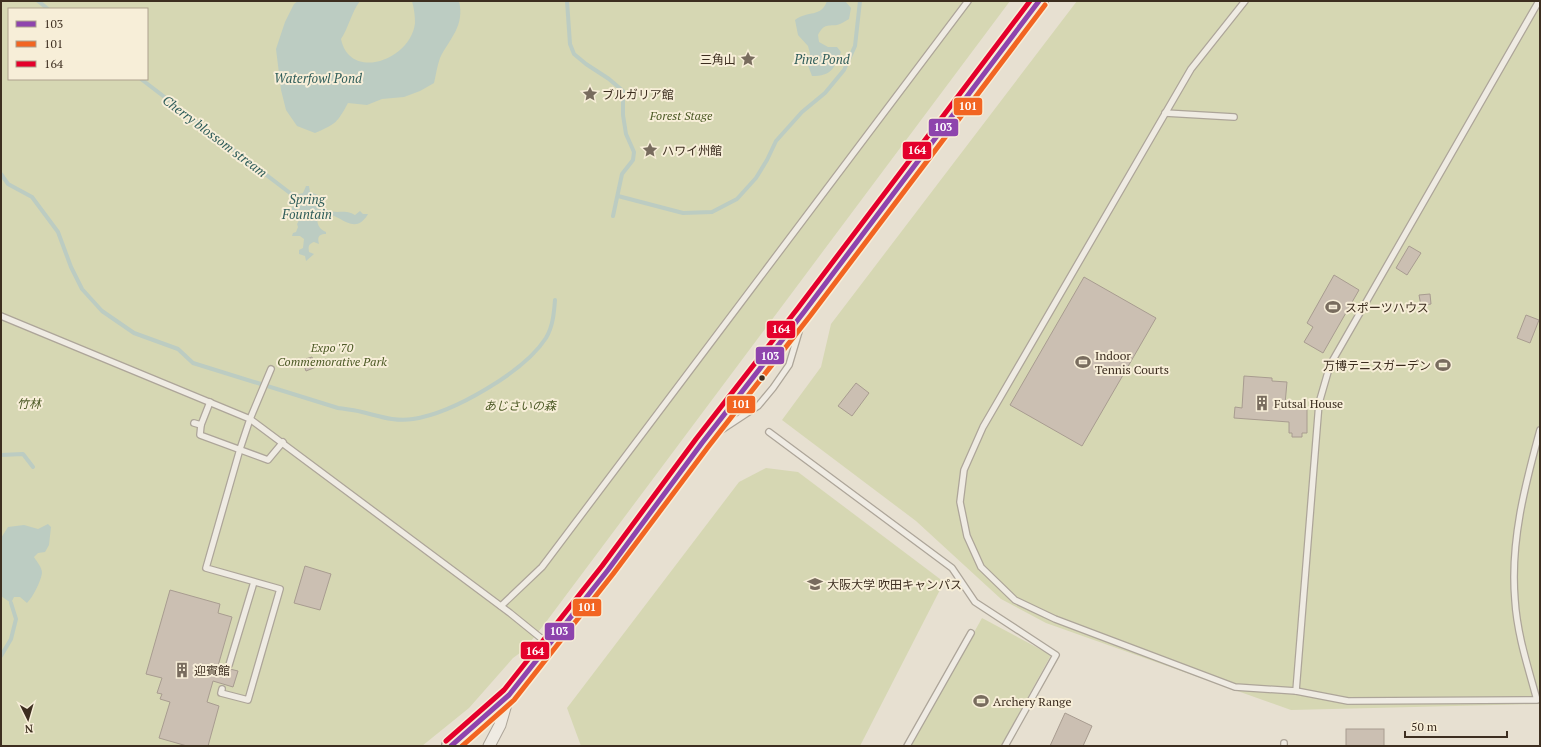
<svg xmlns="http://www.w3.org/2000/svg" width="1541" height="747" viewBox="0 0 1541 747" font-family="'PT Serif','Noto Sans JP',serif">
	<rect width="100%" height="100%" fill="#e7e0d1"/>
	<g fill="#d6d7b3" fill-rule="evenodd">
		<path d="M1,1H1010L546,622L524,650L513,658L469,708L422,746H1ZM9,9H147V79H9Z"/>
		<polygon points="1077,1 1540,1 1540,704 1291,710 1046,623 1001,599 916,521 782,420 821,367 831,324"/>
		<polygon points="766,468 798,472 944,582 860,746 581,746 567,708 739,482"/>
		<polygon points="982,618 1051,655 1001,746 911,746"/>
	</g>
	<g fill="#bcccc2">
		<path d="M298,1H360C351,13 349,27 341,39C350,82 411,60 415,23C415,16 414,8 412,1H459C465,26 450,38 440,58C437,66 436,75 434,83L420,91L404,97L382,99L367,105L348,103C337,123 336,124 315,133L297,126L286,110L281,90L276,49L285,22L294,4Z"/>
		<path d="M827,1H845L851,8L849,19C845,21 841,24 837,25C826,26 824,24 818,35L819,42L828,47H837L841,52C834,68 832,76 812,76L807,63L810,54L808,46L798,35L795,20C808,10 821,18 827,1Z"/>
		<path d="M306,186H309L310,192L318,195L319,198L322,200L320,202C330,219 342,207 355,215L360,211L363,214H368C354,238 340,212 321,213L318,216C316,223 319,229 326,232V234C319,234 317,237 319,244L314,242C309,244 308,246 309,252L314,254L306,261L305,256L299,254V250L303,248L304,239L300,236H292L293,233L296,232L298,227L297,224C302,217 295,213 288,214V210C292,208 294,206 294,201L290,196V193L292,192L296,195L303,193Z"/>
		<path d="M48,524L51,527L49,545L45,552L38,553L34,557C37,562 42,567 42,573C41,581 33,597 27,603L20,597H14L11,603L1,596V538L8,527L24,525L38,529Z"/>
	</g>
	<g fill="none" stroke-linecap="round" stroke-linejoin="round">
		<g stroke="#bcccc2" stroke-width="4">
			<polyline points="38,1 48,9"/>
			<polyline points="567,1 570,44 574,54 586,64 609,79 623,91 623,115 626,134 634,152 633,160 622,174 613,216"/>
			<polyline points="141,79 290,193"/>
			<path d="M1,174L8,184L32,197L58,232L71,267L82,289L102,311L134,333L178,349L193,363L338,408C345,409 354,410 362,412C379,416 395,422 413,419C453,413 524,372 546,338C553,326 554,313 555,300"/>
			<polyline points="618,196 683,213 712,212 737,199 756,178 767,160 776,141 802,112 825,93 844,70 855,46 860,1"/>
			<polyline points="1,455 23,454 33,467"/>
			<polyline points="1,656 11,639 16,619 11,603"/>
		</g>
	</g>
	<g fill="#cbbfb2" stroke="#a89c90">
		<polygon points="1409,246 1421,253 1407,275 1396,268"/>
		<polygon points="1334,275 1359,290 1323,353 1304,342 1313,327 1307,323"/>
		<polygon points="1084,277 1156,318 1082,446 1010,405"/>
		<polygon points="1430,294 1431,304 1421,306 1419,295"/>
		<polygon points="1526,315 1539,320 1530,343 1517,338"/>
		<polygon points="312,357 316,367 306,371 302,360"/>
		<polygon points="1244,376 1272,378 1272,381 1287,382 1285,404 1305,404 1304,407 1307,407 1307,433 1302,433 1302,437 1292,437 1292,433 1289,433 1289,422 1234,418 1235,407 1242,408"/>
		<polygon points="856,383 869,393 852,416 838,406"/>
		<polygon points="305,566 331,574 320,610 294,603"/>
		<polygon points="170,590 220,604 218,613 232,617 218,666 238,671 233,687 213,681 207,702 219,706 208,746 187,746 159,738 170,702 160,699 162,694 157,693 162,678 146,674"/>
		<polygon points="1065,713 1092,726 1083,746 1050,746"/>
		<rect x="1346" y="729" width="38" height="17"/>
	</g>
	<g fill="none" stroke-linecap="round" stroke-linejoin="round">
		<g stroke="#ada599" stroke-width="8">
			<g id="service">
				<polyline points="1245,1 1191,69 983,427 964,470 960,502 967,536 981,567 1015,600 1055,619 1235,687 1296,691 1319,403 1330,365 1539,1"/>
				<polyline points="1165,113 1234,117"/>
				<polyline points="1,316 250,419 510,613 547,643"/>
				<polyline points="194,423 201,425 210,402"/>
				<polyline points="201,425 200,435 268,460 283,442"/>
				<polyline points="720,431 758,406 773,388 789,365 800,328"/>
				<polyline points="769,432 952,568 975,602 1056,655 1005,746"/>
				<polyline points="501,606 542,567 968,1"/>
				<polyline points="229,665 254,582"/>
				<polyline points="222,689 221,693 248,700 280,589 206,568 240,449 250,419 271,369"/>
				<path d="M1296,691L1348,701L1537,700C1528,667 1517,634 1515,600C1510,542 1525,485 1540,430"/>
				<polyline points="907,746 971,633"/>
				<polyline points="1284,746 1284,743"/>
			</g>
		</g>
		<g stroke="#ada599" stroke-width="13">
			<polyline id="minor" points="489,746 500,725 508,697"/>
		</g>
		<g stroke="#928b80" stroke-width="20">
			<polyline id="primary" points="451,746 509,695 608,570 702,443 804,312 1039,1"/>
		</g>
		<use href="#service" stroke="#efebe3" stroke-width="5.5"/>
		<use href="#minor" stroke="#efebe3" stroke-width="11"/>
		<use href="#primary" stroke="#e6e1d4" stroke-width="18"/>
		<g stroke="#f7eed8" stroke-width="8">
			<polyline id="bus-1" points="451,746 509,695 608,570 702,443 804,312 1039,1"/>
		</g>
		<g stroke="#f7eed8" stroke-width="8">
			<polyline id="bus-2" points="462,746 514,700 613,574 708,447 810,316 1045,5"/>
		</g>
		<g stroke="#f7eed8" stroke-width="8">
			<polyline id="bus-3" points="446,741 504,690 602,566 696,439 798,308 1030,1"/>
		</g>
		<use href="#bus-1" stroke="#8e44ad" stroke-width="5"/>
		<use href="#bus-2" stroke="#f26522" stroke-width="5"/>
		<use href="#bus-3" stroke="#e4002b" stroke-width="5"/>
	</g>
	<defs>
		<g id="sight-bare" transform="scale(1.2)"><path d="M0-6L1.8-2.2L6-1.7L2.9 1.2L3.7 5.4L0 3.3L-3.7 5.4L-2.9 1.2L-6-1.7L-1.8-2.2Z" fill="#786c5e" stroke="#f7eed8" stroke-width="2.5" paint-order="stroke"/></g>
		<g id="stadium-bare" transform="scale(1.2)"><path d="M0-5a6.5 5 0 1 0 0 10a6.5 5 0 1 0 0-10ZM-3.5-1.8h7v3.6h-7Z" fill="#786c5e" stroke="#f7eed8" stroke-width="2.5" paint-order="stroke"/></g>
		<g id="building-bare" transform="scale(1.2)"><path d="M-4-6H4V6H1V3H-1V6H-4ZM-2.5-4.3h1.7v1.8h-1.7ZM.8-4.3h1.7v1.8H.8ZM-2.5-1h1.7V.8h-1.7ZM.8-1h1.7V.8H.8Z" fill="#786c5e" stroke="#f7eed8" stroke-width="2.5" paint-order="stroke"/></g>
		<g id="university-bare" transform="scale(1.2)"><path d="M0-5L7-2L0 1L-7-2ZM-4 1L0 2.5L4 1V4Q0 6-4 4Z" fill="#786c5e" stroke="#f7eed8" stroke-width="2.5" paint-order="stroke"/></g>
	</defs>
	<g fill-rule="evenodd">
		<use href="#sight-bare" x="748" y="59"/>
		<use href="#sight-bare" x="590" y="94"/>
		<use href="#sight-bare" x="650" y="150"/>
		<use href="#stadium-bare" x="1333" y="307"/>
		<use href="#stadium-bare" x="1083" y="362"/>
		<use href="#stadium-bare" x="1443" y="365"/>
		<use href="#building-bare" x="1262" y="403"/>
		<use href="#university-bare" x="815" y="584"/>
		<use href="#building-bare" x="182" y="670"/>
		<use href="#stadium-bare" x="981" y="701"/>
	</g>
	<circle fill="#3d2e20" stroke="#f7eed8" stroke-width="1.5" cx="762" cy="378" r="3.5"/>
	<g text-anchor="middle" dominant-baseline="central" stroke-width="4" stroke-linejoin="round" paint-order="stroke">
		<g font-size="12" fill="#3d2e20" stroke="#f7eed8" text-anchor="start">
			<text x="736" y="59" text-anchor="end">三角山</text>
			<text x="602" y="94">ブルガリア館</text>
			<text x="662" y="150">ハワイ州館</text>
			<text x="1345" y="307">スポーツハウス</text>
			<text x="1095" y="355">Indoor<tspan x="1095" dy="14">Tennis Courts</tspan></text>
			<text x="1431" y="365" text-anchor="end">万博テニスガーデン</text>
			<text x="1274" y="403">Futsal House</text>
			<text x="827" y="584">大阪大学 吹田キャンパス</text>
			<text x="194" y="670">迎賓館</text>
			<text x="993" y="701">Archery Range</text>
		</g>
		<g font-size="12" font-style="italic" fill="#4d5a26" stroke="#f7eed8">
			<text x="681" y="115">Forest Stage</text>
			<text x="332" y="347">Expo '70<tspan x="332" dy="14">Commemorative Park</tspan></text>
			<text x="29" y="403">竹林</text>
			<text x="520" y="405">あじさいの森</text>
		</g>
		<g font-size="13" font-style="italic" fill="#2f5d5a" stroke="#f7eed8">
			<text x="822" y="59">Pine Pond</text>
			<text x="318" y="78">Waterfowl Pond</text>
			<text transform="translate(215 136) rotate(37)">Cherry blossom stream</text>
			<text x="307" y="199">Spring<tspan x="307" dy="15">Fountain</tspan></text>
		</g>
	</g>
	<g stroke="#f7eed8" stroke-width="1.5">
		<rect x="953" y="97" width="30" height="19" rx="4" fill="#f26522"/>
		<rect x="928" y="118" width="31" height="19" rx="4" fill="#8e44ad"/>
		<rect x="902" y="141" width="30" height="19" rx="4" fill="#e4002b"/>
		<rect x="766" y="320" width="30" height="19" rx="4" fill="#e4002b"/>
		<rect x="755" y="346" width="30" height="19" rx="4" fill="#8e44ad"/>
		<rect x="726" y="395" width="30" height="19" rx="4" fill="#f26522"/>
		<rect x="572" y="598" width="30" height="19" rx="4" fill="#f26522"/>
		<rect x="544" y="622" width="31" height="19" rx="4" fill="#8e44ad"/>
		<rect x="520" y="641" width="30" height="19" rx="4" fill="#e4002b"/>
	</g>
	<g font-size="11" text-anchor="middle" font-weight="bold" fill="#fff">
		<text x="968" y="110">101</text>
		<text x="943" y="131">103</text>
		<text x="917" y="154">164</text>
		<text x="781" y="333">164</text>
		<text x="770" y="360">103</text>
		<text x="741" y="408">101</text>
		<text x="587" y="611">101</text>
		<text x="559" y="635">103</text>
		<text x="535" y="655">164</text>
	</g>
	<rect width="1541" height="747" fill="none" stroke="#3d2e20" stroke-width="4"/>
	<rect x="8" y="8" width="140" height="72" fill="#f7eed8" stroke="#ada18e"/>
	<rect x="16" y="21" width="20" height="6" fill="#8e44ad" stroke="#ada18e"/>
	<text x="44" y="28" font-size="12" fill="#3d2e20">103</text>
	<rect x="16" y="41" width="20" height="6" fill="#f26522" stroke="#ada18e"/>
	<text x="44" y="48" font-size="12" fill="#3d2e20">101</text>
	<rect x="16" y="61" width="20" height="6" fill="#e4002b" stroke="#ada18e"/>
	<text x="44" y="68" font-size="12" fill="#3d2e20">164</text>
	<g transform="translate(28 719) rotate(175)" stroke="#f7eed8" stroke-width="3" paint-order="stroke">
	<path d="M0-3L7 15L0 10L-7 15Z" fill="#3d2e20"/>
	<text y="-6" font-size="11" font-weight="bold" text-anchor="middle" fill="#3d2e20">N</text>
	</g>
	<path d="M1405 731v6h102v-6" fill="none" stroke="#3d2e20" stroke-width="2"/>
	<text x="1411" y="731" font-size="12" fill="#3d2e20" stroke="#f7eed8" stroke-width="3" paint-order="stroke">50 m</text>
</svg>
